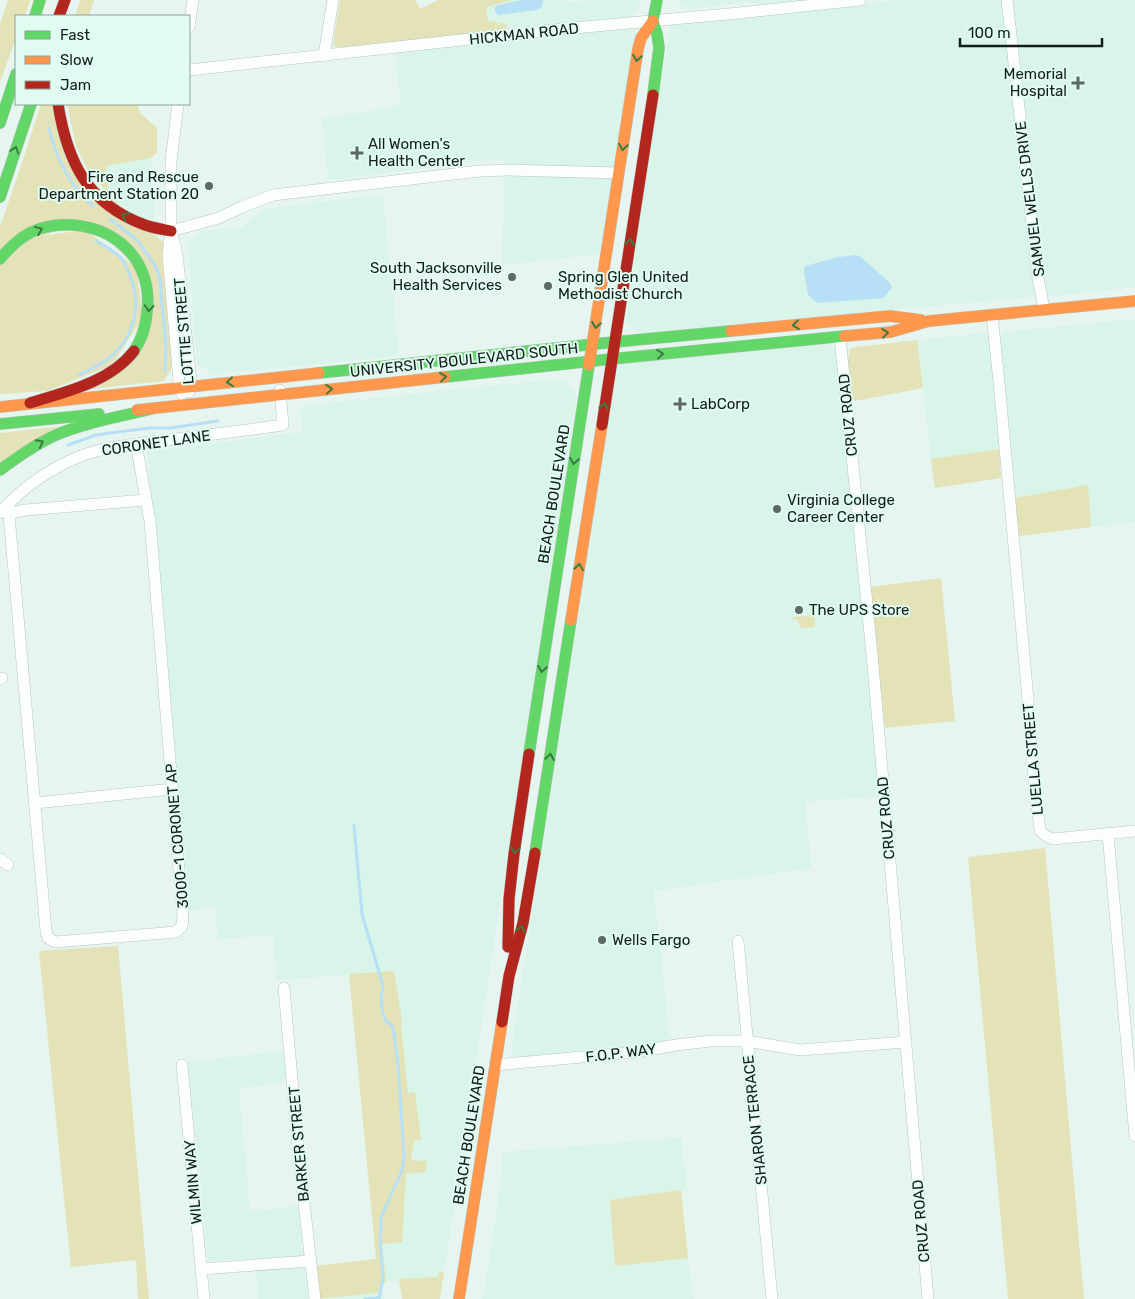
<svg xmlns="http://www.w3.org/2000/svg" width="1135" height="1299" viewBox="0 0 1135 1299" font-family="Rubik,sans-serif">
	<rect width="100%" height="100%" fill="#e6f5ef"/>
	<g fill="#d9f4e9">
		<polygon points="513,0 565,0 569,2 599,0 640,0 639,8 634,16 629,18 506,30 507,24 488,21 486,6"/>
		<polygon points="677,0 814,0 767,5 748,2 689,9 682,6"/>
		<polygon points="902,0 1001,0 1035,285 1035,292 1031,297 640,333 631,327 626,320 643,200 669,32 670,26 675,24"/>
		<polygon points="1013,0 1135,0 1135,287 1053,296 1048,295 1045,291"/>
		<polygon points="636,29 601,254 502,265 505,159 498,159 328,180 322,119 401,106 395,53 565,34"/>
		<polygon points="151,158 155,220 137,216 109,195 106,166"/>
		<polygon points="383,195 399,356 212,374 197,364 188,244 200,231 241,228 264,209"/>
		<polygon points="1135,319 1135,522 1091,527 1088,485 1014,498 1001,354 1001,340 1004,332"/>
		<polygon points="984,333 991,339 999,449 931,459 917,340"/>
		<polygon points="826,344 836,349 879,796 805,802 811,868 654,891 670,1041 643,1046 519,1057 513,1055 511,1050 617,368 622,364"/>
		<polygon points="558,379 566,382 573,389 577,398 443,1279 386,1281 382,1244 406,1174 426,1161 411,1161 414,1140 420,1140 415,1093 408,1093 401,1024 402,1020 394,971 277,980 273,935 218,939 215,907 190,911 147,452 303,432 300,406"/>
		<polygon points="283,1051 287,1082 239,1088 250,1212 297,1206 308,1299 259,1299 254,1258 208,1261 188,1062"/>
		<polygon points="681,1138 687,1190 610,1200 615,1266 688,1258 693,1299 483,1299 497,1210 503,1152"/>
		<polygon points="383,1292 384,1299 321,1299"/>
	</g>
	<g fill="#e3e3b7">
		<polygon points="8,0 30,0 25,16 16,16 16,38 0,82 0,24"/>
		<polygon points="80,0 94,0 89,16 75,16"/>
		<polygon points="340,0 415,0 420,9 438,0 513,0 486,7 488,21 507,24 506,30 338,48 333,45"/>
		<polygon points="41,104 51,104 66,159 163,242 165,248 172,367 169,374 163,381 92,389 126,367 151,282 87,220 0,251 0,227 22,163"/>
		<polygon points="67,104 137,104 140,113 157,128 157,152 151,158 106,166 109,195 87,169 76,146"/>
		<polygon points="85,230 136,267 143,317 112,365 47,391 0,394 0,265 32,237"/>
		<polygon points="917,340 923,388 855,401 851,398 847,367 850,349 856,347"/>
		<polygon points="64,426 0,466 0,433"/>
		<polygon points="999,449 1001,478 935,488 931,459"/>
		<polygon points="1088,485 1091,527 1019,536 1014,498"/>
		<polygon points="941,578 955,721 885,728 870,587"/>
		<polygon points="815,615 815,627 801,628 797,620 792,619 793,617"/>
		<polygon points="1045,848 1084,1299 1008,1299 968,857"/>
		<polygon points="118,946 149,1299 138,1299 136,1260 71,1267 39,951"/>
		<polygon points="394,971 402,1020 401,1025 408,1093 415,1092 421,1140 414,1141 411,1160 427,1161 425,1172 406,1174 402,1242 382,1244 386,1281 377,1293 319,1299 315,1266 376,1259 349,974"/>
		<polygon points="681,1190 688,1258 615,1266 610,1200"/>
		<polygon points="439,1272 444,1272 440,1299 402,1299 399,1279 438,1277"/>
	</g>
	<g fill="#b7e0f6">
		<polygon points="522,0 543,0 542,7 537,10 498,15 495,11 495,7 498,5"/>
		<polygon points="856,255 861,257 889,282 892,287 884,298 817,303 808,295 804,271 805,266 838,257"/>
	</g>
	<g fill="none" stroke-linecap="round" stroke-linejoin="round">
		<g stroke="#b7e0f6" stroke-width="3">
			<path d="M49,128C56,158 69,185 93,206"/>
			<polyline points="110,219 137,240 155,265 159,275 160,281 166,349 165,371"/>
			<path d="M79,375C92,368 106,363 116,352C137,330 141,300 129,273C127,269 125,263 122,259C115,251 105,246 96,241"/>
			<polyline points="68,445 96,435 109,433 150,428 170,428 218,421"/>
			<polyline points="354,825 362,914 383,986 381,999 383,1014 386,1021 392,1026 394,1033 398,1064 404,1156 403,1166 401,1173 381,1217 380,1240 383,1278 379,1299"/>
			<polyline points="365,1299 379,1298"/>
		</g>
		<g stroke="#b9c6c1" stroke-width="12">
			<g id="street">
				<polyline points="1007,0 1038,278 1044,309"/>
				<polyline points="189,27 193,0"/>
				<polyline points="324,56 333,0"/>
				<polyline points="189,70 552,30 739,13 860,0"/>
				<polyline points="178,104 171,161 171,231 168,255 179,381 182,394"/>
				<polyline points="171,231 219,218 242,207 273,195 480,171 508,170 619,173"/>
				<polyline points="173,237 177,255 191,380 191,386 189,392"/>
				<path d="M992,315L999,382L1027,688L1034,780L1040,830C1043,835 1047,837 1053,839L1135,831"/>
				<polyline points="840,337 872,654 928,1299"/>
				<polyline points="8,504 46,931 48,938 55,942 176,932 182,926 183,917 150,521 136,444"/>
				<path d="M0,513C21,489 46,471 76,458C101,447 131,445 158,441C200,436 241,431 283,425L280,390"/>
				<polyline points="10,513 26,510 145,500"/>
				<polyline points="0,679 2,678"/>
				<polyline points="35,803 173,789"/>
				<polyline points="1108,834 1135,1136"/>
				<polyline points="0,859 8,865"/>
				<polyline points="738,941 772,1299"/>
				<polyline points="284,988 299,1159 315,1299"/>
				<polyline points="182,1065 204,1299"/>
				<polyline points="495,1065 637,1052 676,1045 711,1041 747,1041 800,1050 906,1042"/>
				<polyline points="201,1269 310,1261"/>
			</g>
		</g>
		<g stroke="#b9c6c1" stroke-width="12">
			<g id="fast">
				<polyline points="35,16 40,0"/>
				<polyline points="653,95 659,48 657,34 653,21 657,0"/>
				<polyline points="0,123 16,74"/>
				<polyline points="0,197 31,104"/>
				<path d="M0,259C10,247 23,234 39,229C96,212 155,249 147,312C146,326 142,339 134,351"/>
				<polyline points="319,373 614,342 731,331"/>
				<polyline points="445,377 611,359 845,336"/>
				<polyline points="0,424 99,414"/>
				<path d="M0,470C18,457 36,444 56,435C87,422 119,417 151,409"/>
				<polyline points="529,754 589,365"/>
				<polyline points="535,853 571,620"/>
			</g>
		</g>
		<g stroke="#b9c6c1" stroke-width="12">
			<g id="slow">
				<polyline points="731,331 890,316 921,320"/>
				<polyline points="845,336 891,332 929,321 1135,301"/>
				<polyline points="589,365 638,49 641,38 653,21"/>
				<polyline points="0,407 319,373"/>
				<polyline points="137,410 445,377"/>
				<polyline points="571,620 602,425"/>
				<polyline points="459,1299 502,1022"/>
			</g>
		</g>
		<g stroke="#b9c6c1" stroke-width="12">
			<g id="jam">
				<polyline points="59,16 65,0"/>
				<path d="M58,104C67,161 87,204 145,225C153,228 162,229 171,231"/>
				<path d="M30,403C66,392 110,382 134,351"/>
				<polyline points="602,425 653,95"/>
				<polyline points="508,947 509,899 514,854 529,754"/>
				<polyline points="502,1022 509,976 523,923 535,853"/>
			</g>
		</g>
		<use href="#street" stroke="#fbfefd" stroke-width="11"/>
		<use href="#fast" stroke="#63d668" stroke-width="11"/>
		<use href="#slow" stroke="#ff974d" stroke-width="11"/>
		<use href="#jam" stroke="#b3261e" stroke-width="11"/>
	</g>
	<defs><path id="oneway-chevron" d="M-2-3.5L2.5 0L-2 3.5" fill="none" stroke-width="1.6" stroke-linecap="round" stroke-linejoin="round" transform="scale(1.25)"/></defs>
	<g stroke="#3b7a40">
		<use href="#oneway-chevron" transform="translate(637 58) rotate(99)"/>
		<use href="#oneway-chevron" transform="translate(623 147) rotate(99)"/>
		<use href="#oneway-chevron" transform="translate(15 150) rotate(-72)"/>
		<use href="#oneway-chevron" transform="translate(125 216) rotate(-152)"/>
		<use href="#oneway-chevron" transform="translate(39 230) rotate(-22)"/>
		<use href="#oneway-chevron" transform="translate(630 242) rotate(-81)"/>
		<use href="#oneway-chevron" transform="translate(149 308) rotate(94)"/>
		<use href="#oneway-chevron" transform="translate(596 325) rotate(99)"/>
		<use href="#oneway-chevron" transform="translate(796 325) rotate(174)"/>
		<use href="#oneway-chevron" transform="translate(885 333) rotate(-7)"/>
		<use href="#oneway-chevron" transform="translate(660 354) rotate(-5)"/>
		<use href="#oneway-chevron" transform="translate(443 377) rotate(-6)"/>
		<use href="#oneway-chevron" transform="translate(230 382) rotate(174)"/>
		<use href="#oneway-chevron" transform="translate(329 389) rotate(-6)"/>
		<use href="#oneway-chevron" transform="translate(604 406) rotate(-81)"/>
		<use href="#oneway-chevron" transform="translate(40 443) rotate(-28)"/>
		<use href="#oneway-chevron" transform="translate(574 461) rotate(99)"/>
		<use href="#oneway-chevron" transform="translate(579 567) rotate(-81)"/>
		<use href="#oneway-chevron" transform="translate(542 669) rotate(99)"/>
		<use href="#oneway-chevron" transform="translate(550 757) rotate(-81)"/>
		<use href="#oneway-chevron" transform="translate(515 850) rotate(98)"/>
		<use href="#oneway-chevron" transform="translate(521 929) rotate(-76)"/>
	</g>
	<g fill="#5d6964" stroke="#e0fbf0" stroke-width="2">
		<path d="M1075.5 75.5h5v5h5v5h-5v5h-5v-5h-5v-5h5z"/>
		<path d="M354.5 145.5h5v5h5v5h-5v5h-5v-5h-5v-5h5z"/>
		<circle cx="209" cy="186" r="5"/>
		<circle cx="512" cy="277" r="5"/>
		<circle cx="548" cy="286" r="5"/>
		<path d="M677.5 396.5h5v5h5v5h-5v5h-5v-5h-5v-5h5z"/>
		<circle cx="777" cy="509" r="5"/>
		<circle cx="799" cy="610" r="5"/>
		<circle cx="602" cy="940" r="5"/>
	</g>
	<g text-anchor="middle" dominant-baseline="central" stroke-width="4" stroke-linejoin="round" paint-order="stroke">
		<g font-size="15" fill="#131d19" stroke="#e0fbf0">
			<text transform="translate(524 34) rotate(-6)">HICKMAN ROAD</text>
			<text transform="translate(1030 199) rotate(-97)">SAMUEL WELLS DRIVE</text>
			<text transform="translate(184 331) rotate(-95)">LOTTIE STREET</text>
			<text transform="translate(464 360) rotate(-6)">UNIVERSITY BOULEVARD SOUTH</text>
			<text transform="translate(848 415) rotate(-96)">CRUZ ROAD</text>
			<text transform="translate(156 443) rotate(-8)">CORONET LANE</text>
			<text transform="translate(554 494) rotate(-81)">BEACH BOULEVARD</text>
			<text transform="translate(1033 759) rotate(-95)">LUELLA STREET</text>
			<text transform="translate(886 818) rotate(-95)">CRUZ ROAD</text>
			<text transform="translate(177 836) rotate(-95)">3000-1 CORONET AP</text>
			<text transform="translate(621 1053) rotate(-7)">F.O.P. WAY</text>
			<text transform="translate(755 1120) rotate(-96)">SHARON TERRACE</text>
			<text transform="translate(469 1135) rotate(-81)">BEACH BOULEVARD</text>
			<text transform="translate(299 1144) rotate(-95)">BARKER STREET</text>
			<text transform="translate(193 1182) rotate(-95)">WILMIN WAY</text>
			<text transform="translate(921 1221) rotate(-95)">CRUZ ROAD</text>
		</g>
		<g font-size="15" fill="#131d19" stroke="#e0fbf0" text-anchor="start">
			<text x="1067" y="74" text-anchor="end">Memorial<tspan x="1067" dy="17">Hospital</tspan></text>
			<text x="368" y="144">All Women's<tspan x="368" dy="17">Health Center</tspan></text>
			<text x="199" y="177" text-anchor="end">Fire and Rescue<tspan x="199" dy="17">Department Station 20</tspan></text>
			<text x="502" y="268" text-anchor="end">South Jacksonville<tspan x="502" dy="17">Health Services</tspan></text>
			<text x="558" y="277">Spring Glen United<tspan x="558" dy="17">Methodist Church</tspan></text>
			<text x="691" y="404">LabCorp</text>
			<text x="787" y="500">Virginia College<tspan x="787" dy="17">Career Center</tspan></text>
			<text x="809" y="610">The UPS Store</text>
			<text x="612" y="940">Wells Fargo</text>
		</g>
	</g>
	<rect x="15" y="15" width="175" height="90" fill="#e0fbf0" stroke="#8ea29a"/>
	<rect x="25" y="31" width="25" height="8" fill="#63d668" stroke="#8ea29a"/>
	<text x="60" y="40" font-size="15" fill="#131d19">Fast</text>
	<rect x="25" y="56" width="25" height="8" fill="#ff974d" stroke="#8ea29a"/>
	<text x="60" y="65" font-size="15" fill="#131d19">Slow</text>
	<rect x="25" y="81" width="25" height="8" fill="#b3261e" stroke="#8ea29a"/>
	<text x="60" y="90" font-size="15" fill="#131d19">Jam</text>
	<path d="M960 38v8h142v-8" fill="none" stroke="#131d19" stroke-width="2.5"/>
	<text x="968" y="38" font-size="15" fill="#131d19" stroke="#e0fbf0" stroke-width="4" paint-order="stroke">100 m</text>
</svg>
